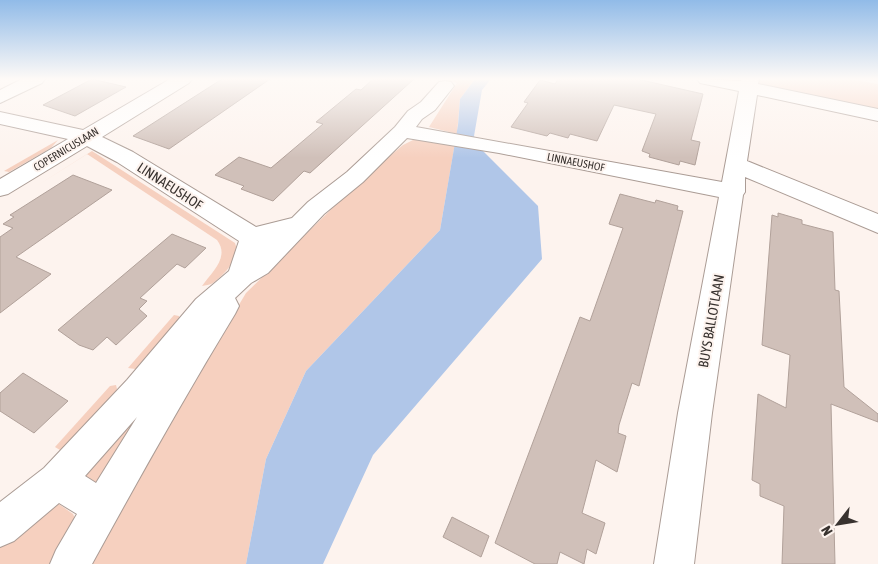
<svg xmlns="http://www.w3.org/2000/svg" width="878" height="564" viewBox="0 0 878 564" font-family="'Asap Condensed',sans-serif">
	<rect width="100%" height="100%" fill="#fdf3ee"/>
	<g fill="#f6d0bf">
		<polygon points="442,79 475,79 460,99 457,134 429,127 457,83"/>
		<polygon points="759,79 850,79 878,84 878,111 759,86"/>
		<polygon points="417,138 455,143 440,230 306,371 266,459 246,564 84,564 246,293 359,182 403,145"/>
		<polygon points="58,140 51,148 9,172 4,171"/>
		<path d="M92,151L235,243C241,257 225,274 213,283C210,285 205,285 202,286C212,272 230,257 217,240L87,154L35,187Z"/>
		<polygon points="174,315 179,316 180,320 140,367 135,369 128,368"/>
		<polygon points="116,385 117,389 114,399 70,446 60,450 55,447 110,386"/>
		<polygon points="145,403 109,478 91,487 80,468"/>
		<polygon points="53,500 73,514 76,521 54,564 0,564 0,538"/>
	</g>
	<polygon fill="#b0c6e8" points="475,79 491,79 482,90 474,136 482,150 538,206 542,259 373,455 323,564 246,564 266,459 306,371 440,230 458,125 460,99"/>
	<g fill="#d0c0b9" stroke="#b1a19a">
		<polygon points="92,79 126,87 75,116 43,105"/>
		<polygon points="222,79 270,79 169,149 133,136"/>
		<polygon points="373,79 414,79 310,173 304,171 273,201 241,189 244,186 215,175 239,157 271,168 323,124 316,122 356,89 361,90"/>
		<polygon points="558,79 637,79 703,94 691,140 700,142 695,165 680,161 679,165 649,157 650,154 642,151 656,114 614,105 597,141 570,134 568,138 550,133 547,136 511,127 528,103 524,102 540,80 555,84"/>
		<polygon points="73,175 112,190 16,257 51,274 0,313 0,237 13,228 3,224 14,217 10,215"/>
		<polygon points="620,194 655,203 656,200 678,206 677,210 683,211 639,386 632,383 619,425 618,433 626,436 617,472 596,460 582,513 605,523 596,554 587,549 584,564 560,552 557,564 535,564 495,543 580,317 590,321 623,228 609,224"/>
		<polygon points="778,213 802,220 802,224 833,232 835,290 839,291 844,387 878,414 878,422 831,404 835,564 782,564 784,506 760,496 760,484 752,480 758,394 786,408 790,355 762,345 772,215 778,217"/>
		<polygon points="172,234 206,248 185,268 177,264 140,298 147,301 139,309 147,316 116,345 107,337 93,350 79,345 58,330"/>
		<polygon points="23,373 68,401 34,433 0,411 0,393"/>
		<polygon points="452,517 489,536 481,557 443,537"/>
	</g>
	<g fill="none" stroke-linecap="round" stroke-linejoin="round">
		<g stroke="#ab9c95" stroke-width="2">
			<g id="minor">
				<polygon points="22,79 45,79 42,83 0,103 0,90"/>
				<path d="M170,79H192L189,83L102,137L133,152L256,227L292,218L308,202L347,172L395,127L408,111L421,102L439,82L445,81L451,82L454,86L435,110L422,119L416,127L722,182L739,91L700,83L697,79L741,81V79H759L758,84L878,109V121L757,95L747,161L878,214V233L745,177V192L743,195L712,413L694,564H654L678,413L719,197L499,153L407,138L363,182L324,214L268,273L251,283L235,298L239,306L235,314C185,396 138,480 92,564H50L56,550L77,514L59,503L14,541L0,547V502L44,468L127,380L196,299L229,271L239,241L117,162L87,146L8,194L0,196V179L68,139L0,124V112L83,130ZM137,417L96,483L85,476Z"/>
			</g>
		</g>
		<use href="#minor" fill="#fff" fill-rule="evenodd"/>
	</g>
	<linearGradient id="sky" x2="0" y2="1"><stop stop-color="#91bbe8"/><stop offset="0.5" stop-color="#fefaf7"/><stop offset="1" stop-color="#fefaf7" stop-opacity="0"/></linearGradient>
	<rect width="878" height="158" fill="url(#sky)"/>
	<g text-anchor="middle" dominant-baseline="central" stroke-width="4" stroke-linejoin="round" paint-order="stroke">
		<g font-size="11" fill="#38322f" stroke="#fdf3ee">
			<text transform="translate(66 149) rotate(-31)">COPERNICUSLAAN</text>
			<text transform="translate(576 162) rotate(11)">LINNAEUSHOF</text>
		</g>
		<g font-size="14" fill="#38322f" stroke="#fdf3ee">
			<text transform="translate(170 186) rotate(33)">LINNAEUSHOF</text>
			<text transform="translate(711 321) rotate(-80)">BUYS BALLOTLAAN</text>
		</g>
	</g>
	<g transform="translate(838 524) rotate(239)" stroke="#fdf3ee" stroke-width="4" paint-order="stroke">
	<path d="M0-4L9 19L0 12L-9 19Z" fill="#38322f"/>
	<text y="-8" font-size="14" font-weight="bold" text-anchor="middle" fill="#38322f">N</text>
	</g>
</svg>
